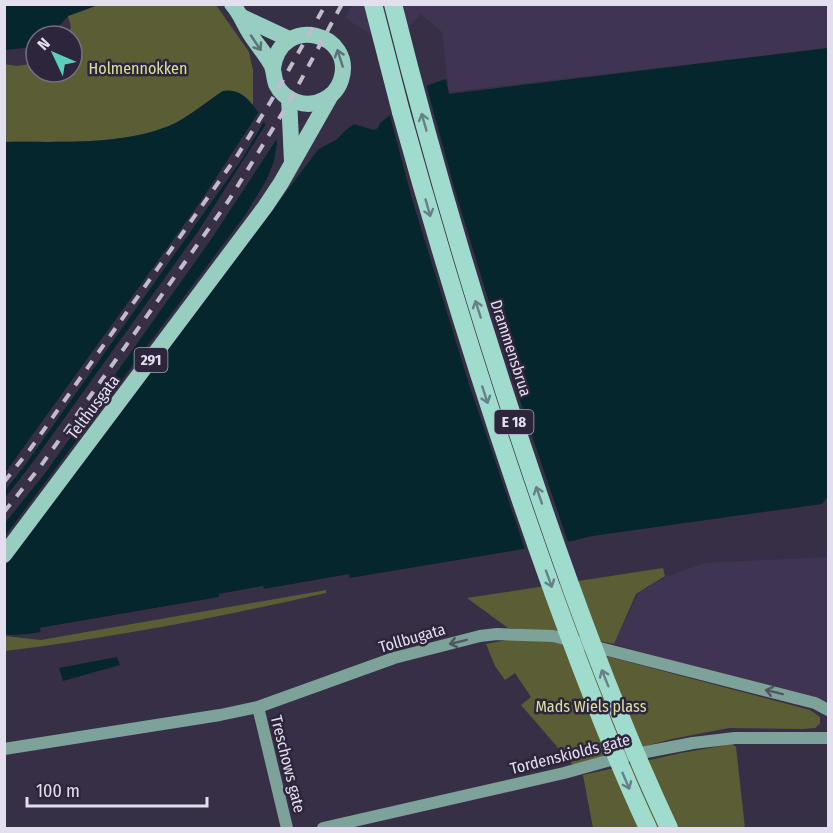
<svg xmlns="http://www.w3.org/2000/svg" width="833" height="833" viewBox="0 0 833 833" font-family="'Fira Sans Condensed',sans-serif">
	<rect width="100%" height="100%" fill="#372f46"/>
	<g fill="#3f3452">
		<polygon points="353,4 828,5 828,48 449,92 442,32 421,14 401,35 372,35 345,18"/>
		<polygon points="828,557 828,710 815,703 614,644 638,594 665,577 705,563"/>
	</g>
	<g fill="#5b5d34">
		<path d="M98,5H216L249,52L253,70V105C243,96 237,89 223,91C206,102 187,118 169,126C118,146 58,141 5,142L4,64L17,66L36,63V72H72V36H67L71,27L68,16Z"/>
		<polygon points="663,568 665,576 636,594 614,644 555,632 508,628 467,598"/>
		<path d="M326,590V593C220,617 113,638 5,651V636L41,640Z"/>
		<polygon points="511,639 553,642 810,710 820,717 820,724 815,728 803,729 729,728 672,739 573,765 521,705 531,697 515,673 505,680 495,666 486,644"/>
		<polygon points="732,744 736,747 745,828 593,828 583,775 681,753"/>
	</g>
	<g fill="#05262c">
		<polygon points="5,4 98,4 98,5 68,16 50,36 36,36 35,47 5,50"/>
		<path d="M828,48V496L822,504L592,536L572,541L349,578V575L264,589L263,586L220,594V597L40,628L41,632C29,634 16,636 4,634V142C58,141 118,146 169,126C188,118 206,102 223,91C254,85 263,131 282,146C288,151 301,152 309,154L336,140L346,130L354,124L374,130L378,128L380,123L428,85L446,79L449,94Z"/>
		<polygon points="117,657 120,665 63,681 59,668"/>
	</g>
	<g fill="#372f46">
		<polygon points="426,84 454,187 510,371 569,545 526,552 469,384 412,199 389,112"/>
		<polygon points="260,110 266,118 242,159 23,468 5,490 5,473 201,201"/>
		<polygon points="268,121 284,144 309,151 323,143 4,567 5,536 246,214 267,179 274,161 278,137 212,238 46,472 5,523 5,498 33,462 199,230"/>
		<polygon points="349,574 350,581 346,578 264,592 261,590 223,596 220,600 43,630 41,635 40,628 219,597 219,594 263,586 264,589"/>
	</g>
	<g fill="none" stroke-linecap="round" stroke-linejoin="round">
		<g stroke="#7ca299" stroke-width="12">
			<polyline points="258,707 287,828"/>
			<polyline points="4,749 220,715 258,707 394,658 480,636 497,634 553,636 815,703 828,710"/>
			<polyline points="323,828 564,773 625,756 693,743 735,738 828,738"/>
		</g>
		<g stroke="#98cec2" stroke-width="16">
			<path d="M232,4C240,13 243,22 249,32C256,44 266,54 272,66C274,72 274,78 276,84C284,101 307,109 323,100C332,96 338,89 341,80C356,33 281,13 273,68"/>
			<polyline points="242,17 289,39"/>
			<polyline points="289,98 292,162"/>
			<polyline points="4,555 265,207 281,183 331,95"/>
		</g>
		<polyline stroke="#a0dcce" stroke-width="18" points="373,4 401,112"/>
		<g stroke="#c1bbcc" stroke-width="4" stroke-dasharray="10 10" stroke-linecap="butt">
			<polyline points="4,482 31,448 237,156 271,101 326,4"/>
			<polyline points="4,512 40,467 229,200 288,104 342,4"/>
		</g>
		<g stroke="#a0dcce" stroke-width="18">
			<path d="M393,4C433,164 480,322 533,478C573,597 616,715 669,828"/>
			<path d="M401,112C446,274 496,434 553,592C582,672 612,751 648,828"/>
		</g>
	</g>
	<defs><path id="oneway-shaft" d="M-6 0H5M1.5-3L5.5 0L1.5 3" fill="none" stroke-width="1.6" stroke-linecap="round" stroke-linejoin="round" transform="scale(1.5)"/></defs>
	<g stroke="#5d7178">
		<use href="#oneway-shaft" transform="translate(256 43) rotate(56)"/>
		<use href="#oneway-shaft" transform="translate(340 58) rotate(-108)"/>
	</g>
	<g stroke="#668085">
		<use href="#oneway-shaft" transform="translate(424 122) rotate(-106)"/>
		<use href="#oneway-shaft" transform="translate(428 208) rotate(74)"/>
		<use href="#oneway-shaft" transform="translate(478 309) rotate(-108)"/>
		<use href="#oneway-shaft" transform="translate(485 395) rotate(72)"/>
		<use href="#oneway-shaft" transform="translate(539 495) rotate(-109)"/>
		<use href="#oneway-shaft" transform="translate(549 579) rotate(70)"/>
		<use href="#oneway-shaft" transform="translate(605 678) rotate(-112)"/>
		<use href="#oneway-shaft" transform="translate(626 781) rotate(67)"/>
	</g>
	<g stroke="#4d5761">
		<use href="#oneway-shaft" transform="translate(458 642) rotate(166)"/>
		<use href="#oneway-shaft" transform="translate(774 692) rotate(-166)"/>
	</g>
	<g text-anchor="middle" dominant-baseline="central" stroke-width="5" stroke-linejoin="round" paint-order="stroke">
		<g fill="#2d253c" stroke="#ada7b9" stroke-width="1.5">
			<rect x="134.5" y="348" width="33" height="24" rx="4.5"/>
			<rect x="494.5" y="410" width="39" height="24" rx="4.5"/>
		</g>
		<g font-size="15" font-weight="bold" fill="#e4dfee">
			<text x="151" y="360">291</text>
			<text x="514" y="422">E 18</text>
		</g>
		<g font-size="16" fill="#dce198" stroke="#2d253c">
			<text x="138" y="68">Holmennokken</text>
			<text x="591" y="706">Mads Wiels plass</text>
		</g>
		<g font-size="16" fill="#e4dfee" stroke="#2d253c">
			<text transform="translate(511 348) rotate(72)">Drammensbrua</text>
			<text transform="translate(93 407) rotate(-53)">Telthusgata</text>
			<text transform="translate(412 638) rotate(-16)">Tollbugata</text>
			<text transform="translate(570 754) rotate(-14)">Tordenskiolds gate</text>
			<text transform="translate(288 764) rotate(76)">Treschows gate</text>
		</g>
	</g>
	<rect width="833" height="833" fill="none" stroke="#e4dfee" stroke-width="12"/>
	<g transform="translate(54 54) rotate(314)"><circle r="28" fill="#2d253c" stroke="#766f83" stroke-width="1.5"/>
	<path d="M0-4.5L10 22L0 15L-10 22Z" fill="#5bcebc"/>
	<text y="-9" font-size="16" font-weight="bold" text-anchor="middle" fill="#e4dfee">N</text>
	</g>
	<path d="M27 797v9h180v-9" fill="none" stroke="#e4dfee" stroke-width="3"/>
	<text x="36" y="797" font-size="18" fill="#e4dfee" stroke="#2d253c" stroke-width="4.5" paint-order="stroke">100 m</text>
</svg>
